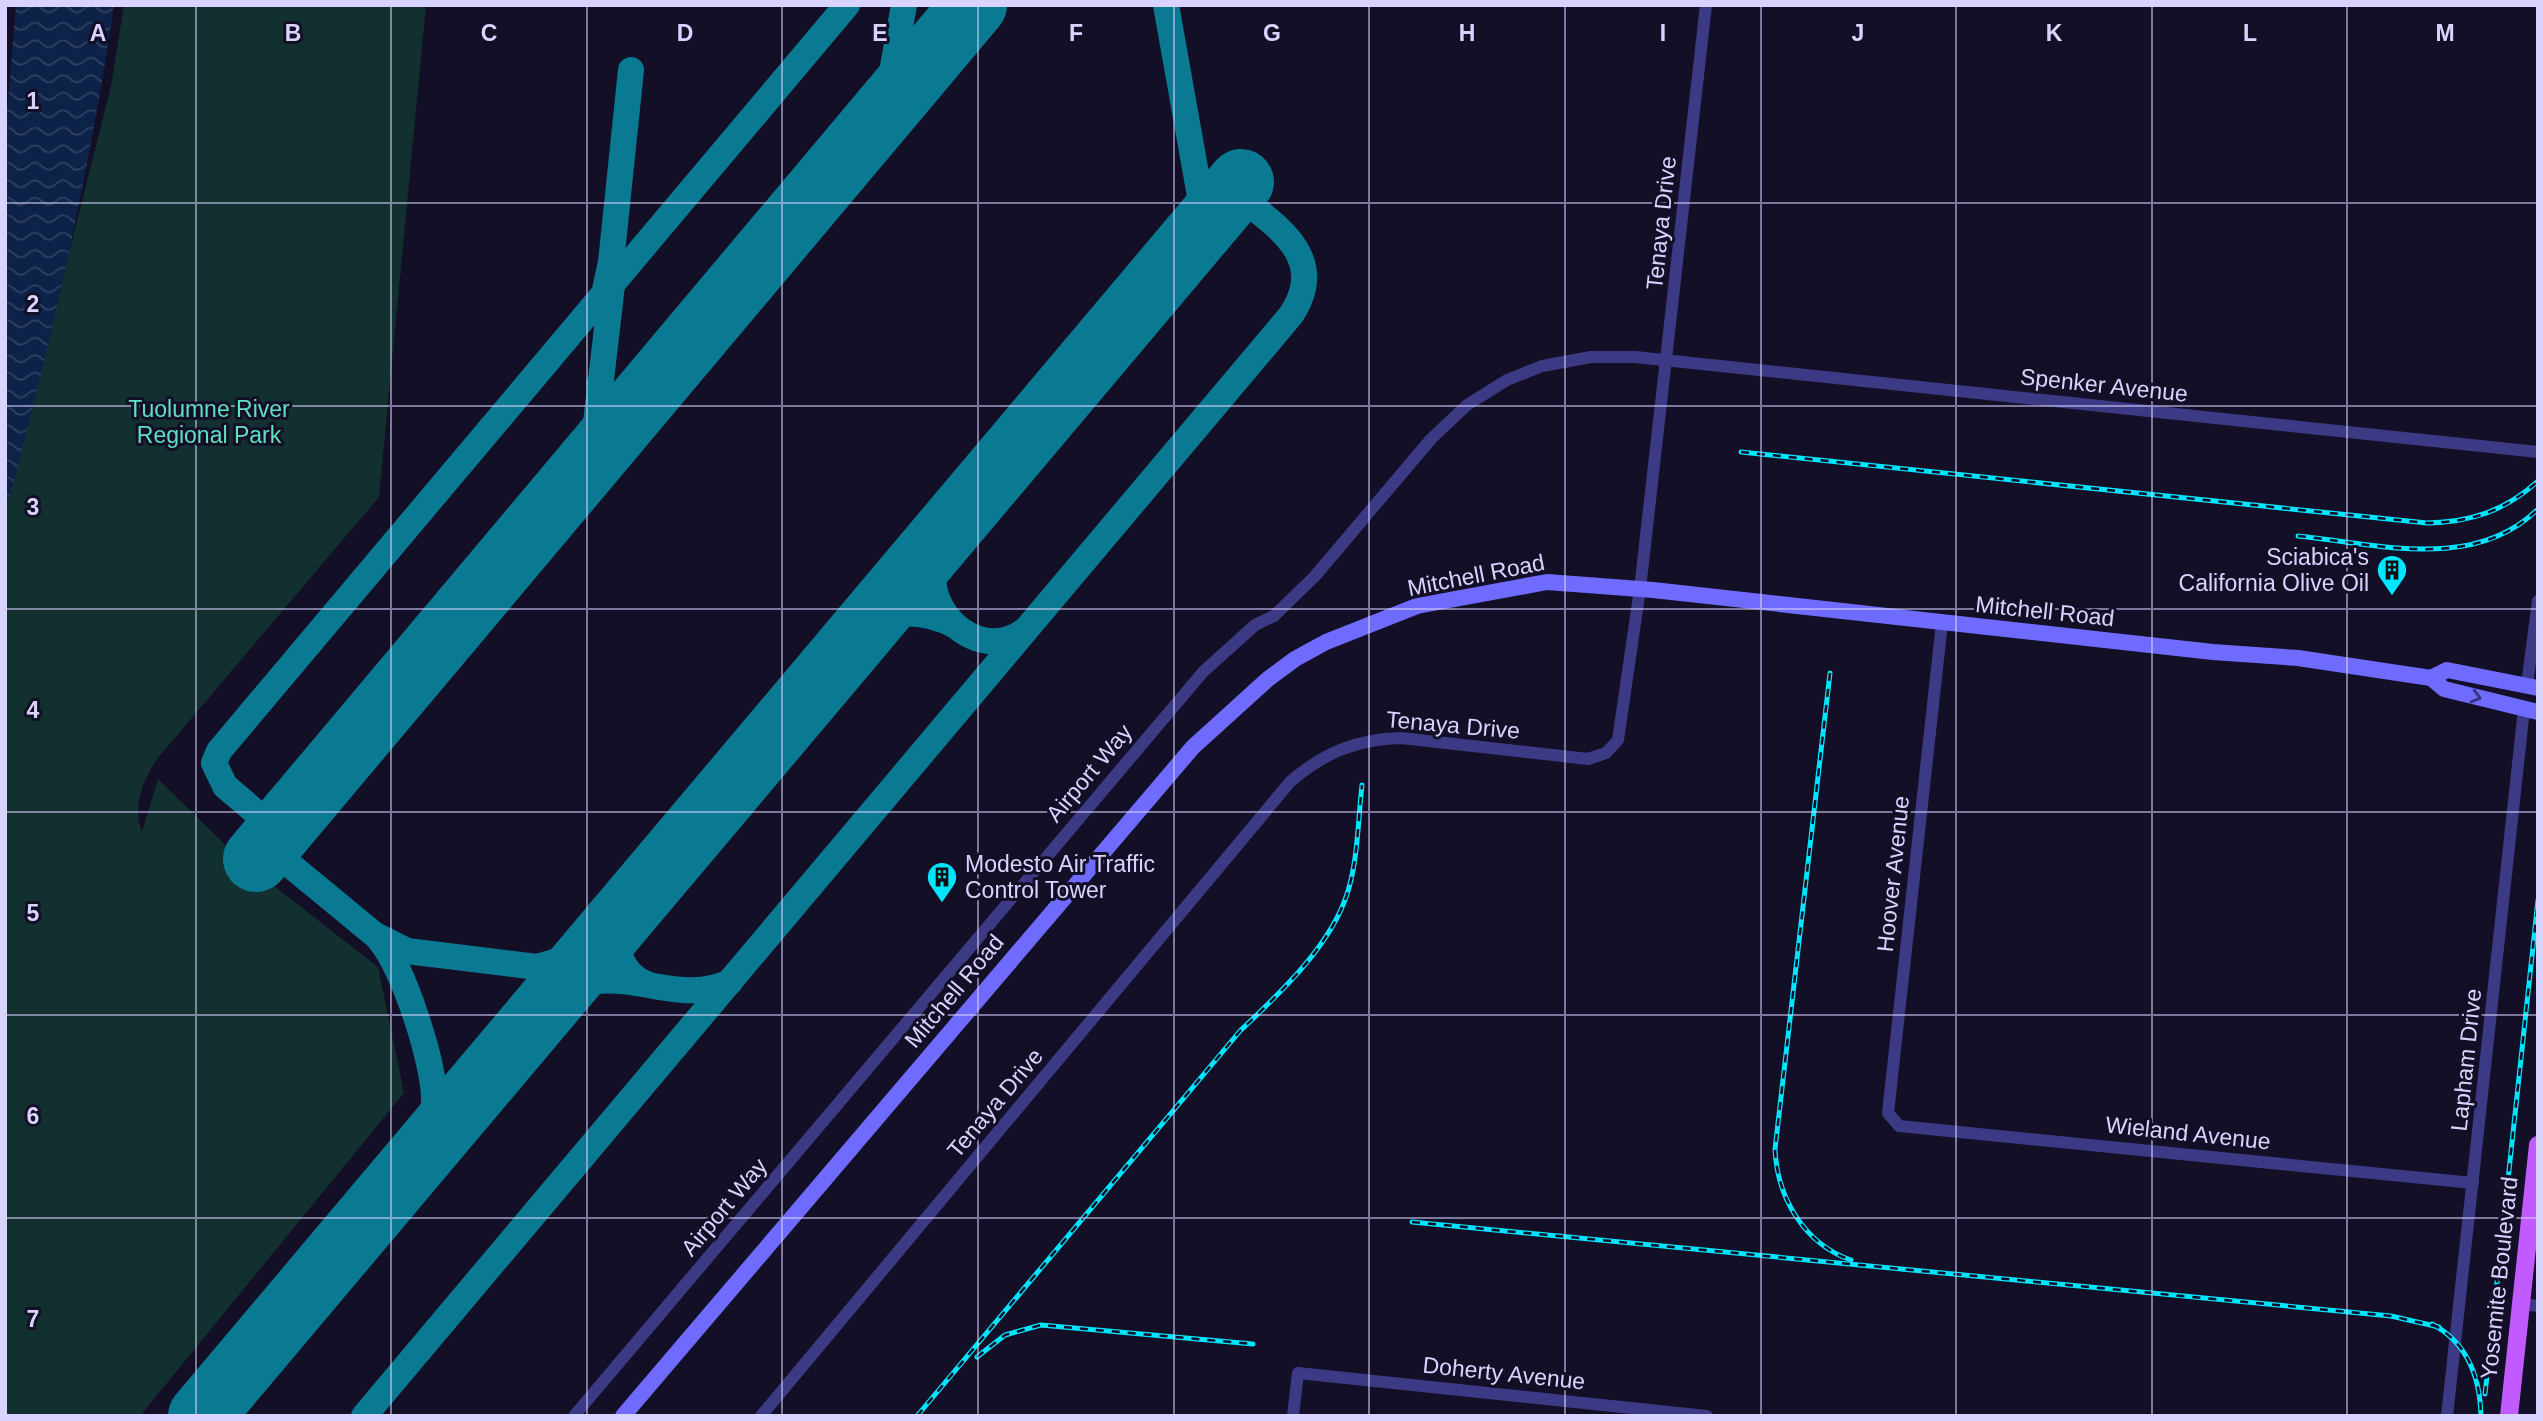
<svg xmlns="http://www.w3.org/2000/svg" width="2543" height="1421" viewBox="0 0 2543 1421" font-family="Arial,sans-serif">
	<defs>
		<pattern id="water-waves" width="16" height="10" patternUnits="userSpaceOnUse" patternTransform="scale(1.75)"><rect width="16" height="10" fill="#0c2248"/><path d="M0 5q4-4 8 0t8 0" fill="none" stroke="#2f4163"/></pattern>
	</defs>
	<rect width="100%" height="100%" fill="#130f26"/>
	<path fill="#12302f" d="M124,5H426L379,497L157,759C143,781 132,806 142,832L158,779L242,861L378,967L404,1093L140,1416H5V506L111,86Z"/>
	<path fill="url(#water-waves)" d="M16,5H114C89,176 50,347 5,513V136Z"/>
	<g fill="none" stroke-linecap="round" stroke-linejoin="round">
		<g stroke="#0a7a92" stroke-width="26">
			<polyline points="1166,5 1205,224"/>
			<polyline points="878,120 887,100 904,5"/>
			<polyline points="605,290 611,262 631,70"/>
			<path d="M599,385C604,410 625,415 643,399"/>
			<polyline points="581,473 594,440 612,285"/>
			<path d="M944,535C936,551 931,569 934,587C941,628 988,658 1024,631"/>
			<path d="M862,632C888,607 925,610 956,626"/>
			<polyline points="279,832 225,786 214,763 219,751 847,5"/>
			<polyline points="267,846 375,935 407,951 537,967 575,956 606,936"/>
			<path d="M626,911C609,937 618,973 647,984"/>
			<path d="M379,939C403,966 435,1064 434,1101C433,1124 425,1144 414,1163"/>
			<path d="M545,1007C606,947 670,1012 730,982"/>
			<polyline points="208,1416 215,1400"/>
			<path d="M364,1416L1291,315C1330,256 1274,225 1233,191"/>
		</g>
		<g stroke="#0a7a92" stroke-width="66">
			<polyline points="256,859 974,5"/>
			<polyline points="201,1416 1241,182"/>
		</g>
		<g stroke="#3d3a85" stroke-width="12">
			<polyline points="1942,623 1888,1113 1899,1126 2473,1183"/>
			<polyline points="2527,685 2538,601"/>
			<polyline points="2521,1304 2538,1306"/>
			<polyline points="574,1416 1203,672 1255,625 1274,616 1315,576 1431,439 1467,405 1507,380 1542,366 1591,357 1635,357 2538,452"/>
			<path d="M761,1416L1290,782C1323,753 1357,739 1401,738L1588,759L1606,753L1618,740L1640,589L1706,5"/>
			<polyline points="1293,1416 1298,1373 1707,1416"/>
			<polyline points="2447,1416 2524,709"/>
		</g>
		<g stroke="#6f6bff" stroke-width="16">
			<polyline points="2431,678 2447,670 2538,688"/>
			<polyline points="623,1416 1193,747 1268,679 1295,659 1326,642 1417,606 1547,582 1653,590 2213,652 2298,658 2431,678 2444,689 2538,712"/>
		</g>
		<polyline stroke="#c25bff" stroke-width="18" points="2509,1416 2538,1145"/>
		<g stroke="#00e5ff" stroke-width="5">
			<g id="rail">
				<path d="M1741,452L2427,523C2471,522 2505,511 2538,481"/>
				<path d="M2298,536C2378,544 2474,572 2538,509"/>
				<path d="M1830,673L1775,1149C1777,1197 1804,1244 1851,1260"/>
				<polyline points="1412,1222 2391,1316 2439,1327"/>
				<path d="M2432,1324C2468,1343 2480,1377 2481,1416"/>
				<polyline points="977,1357 1005,1335 1041,1325 1253,1344"/>
				<polyline points="2485,1394 2538,900"/>
				<path d="M917,1416L1240,1031C1280,993 1332,945 1348,891C1358,858 1358,820 1362,785"/>
			</g>
		</g>
		<use href="#rail" stroke="#130f26" stroke-width="2.5" stroke-dasharray="8" stroke-linecap="butt"/>
	</g>
	<defs><path id="oneway-chevron" d="M-2-3.5L2.5 0L-2 3.5" fill="none" stroke-width="1.6" stroke-linecap="round" stroke-linejoin="round" transform="scale(1.75)"/></defs>
	<use stroke="#38347d" href="#oneway-chevron" transform="translate(2476 697) rotate(15)"/>
	<path fill="none" stroke="#d9d4ff" stroke-width="2" stroke-opacity="0.55" d="M196,5V1416M391,5V1416M587,5V1416M782,5V1416M978,5V1416M1174,5V1416M1369,5V1416M1565,5V1416M1761,5V1416M1956,5V1416M2152,5V1416M2347,5V1416M5,203H2538M5,406H2538M5,609H2538M5,812H2538M5,1015H2538M5,1218H2538"/>
	<defs>
		<g id="building-pin" transform="scale(1.575)"><path d="M0 17L-7.5 6A9.5 9.5 0 1 1 7.5 6Z" fill="#00e5ff" stroke="#130f26"/><path d="M-4-6H4V6H1V3H-1V6H-4ZM-2.5-4.3h1.7v1.8h-1.7ZM.8-4.3h1.7v1.8H.8ZM-2.5-1h1.7V.8h-1.7ZM.8-1h1.7V.8H.8Z" fill="#111"/></g>
	</defs>
	<g fill-rule="evenodd">
		<use href="#building-pin" x="2392" y="570"/>
		<use href="#building-pin" x="942" y="877"/>
	</g>
	<g text-anchor="middle" dominant-baseline="central" stroke-width="6" stroke-linejoin="round" paint-order="stroke">
		<g font-size="23" fill="#d9d4ff" stroke="#130f26">
			<text transform="translate(1661 223) rotate(-84)">Tenaya Drive</text>
			<text transform="translate(2104 385) rotate(6)">Spenker Avenue</text>
			<text transform="translate(1476 575) rotate(-11)">Mitchell Road</text>
			<text transform="translate(2045 611) rotate(6)">Mitchell Road</text>
			<text transform="translate(1453 725) rotate(5)">Tenaya Drive</text>
			<text transform="translate(1089 773) rotate(-50)">Airport Way</text>
			<text transform="translate(1893 874) rotate(-84)">Hoover Avenue</text>
			<text transform="translate(954 991) rotate(-50)">Mitchell Road</text>
			<text transform="translate(2466 1060) rotate(-84)">Lapham Drive</text>
			<text transform="translate(995 1103) rotate(-50)">Tenaya Drive</text>
			<text transform="translate(2188 1133) rotate(6)">Wieland Avenue</text>
			<text transform="translate(724 1207) rotate(-50)">Airport Way</text>
			<text transform="translate(2499 1278) rotate(-84)">Yosemite Boulevard</text>
			<text transform="translate(1504 1373) rotate(6)">Doherty Avenue</text>
		</g>
		<g font-size="23" fill="#5fe0c0" stroke="#130f26">
			<text x="209" y="409">Tuolumne River<tspan x="209" dy="26">Regional Park</tspan></text>
		</g>
		<g font-size="23" fill="#d9d4ff" stroke="#130f26" text-anchor="end">
			<text x="2369" y="557">Sciabica's<tspan x="2369" dy="26">California Olive Oil</tspan></text>
			<text x="965" y="864" text-anchor="start">Modesto Air Traffic<tspan x="965" dy="26">Control Tower</tspan></text>
		</g>
	</g>
	<g font-size="23" text-anchor="middle" font-weight="bold" fill="#d9d4ff" stroke="#130f26" stroke-width="6" stroke-linejoin="round" paint-order="stroke">
		<text x="98" y="41">A</text>
		<text x="293" y="41">B</text>
		<text x="489" y="41">C</text>
		<text x="685" y="41">D</text>
		<text x="880" y="41">E</text>
		<text x="1076" y="41">F</text>
		<text x="1272" y="41">G</text>
		<text x="1467" y="41">H</text>
		<text x="1663" y="41">I</text>
		<text x="1858" y="41">J</text>
		<text x="2054" y="41">K</text>
		<text x="2250" y="41">L</text>
		<text x="2445" y="41">M</text>
		<text x="33" y="109">1</text>
		<text x="33" y="312">2</text>
		<text x="33" y="515">3</text>
		<text x="33" y="718">4</text>
		<text x="33" y="921">5</text>
		<text x="33" y="1124">6</text>
		<text x="33" y="1327">7</text>
	</g>
	<rect width="2543" height="1421" fill="none" stroke="#d9d4ff" stroke-width="14"/>
</svg>
